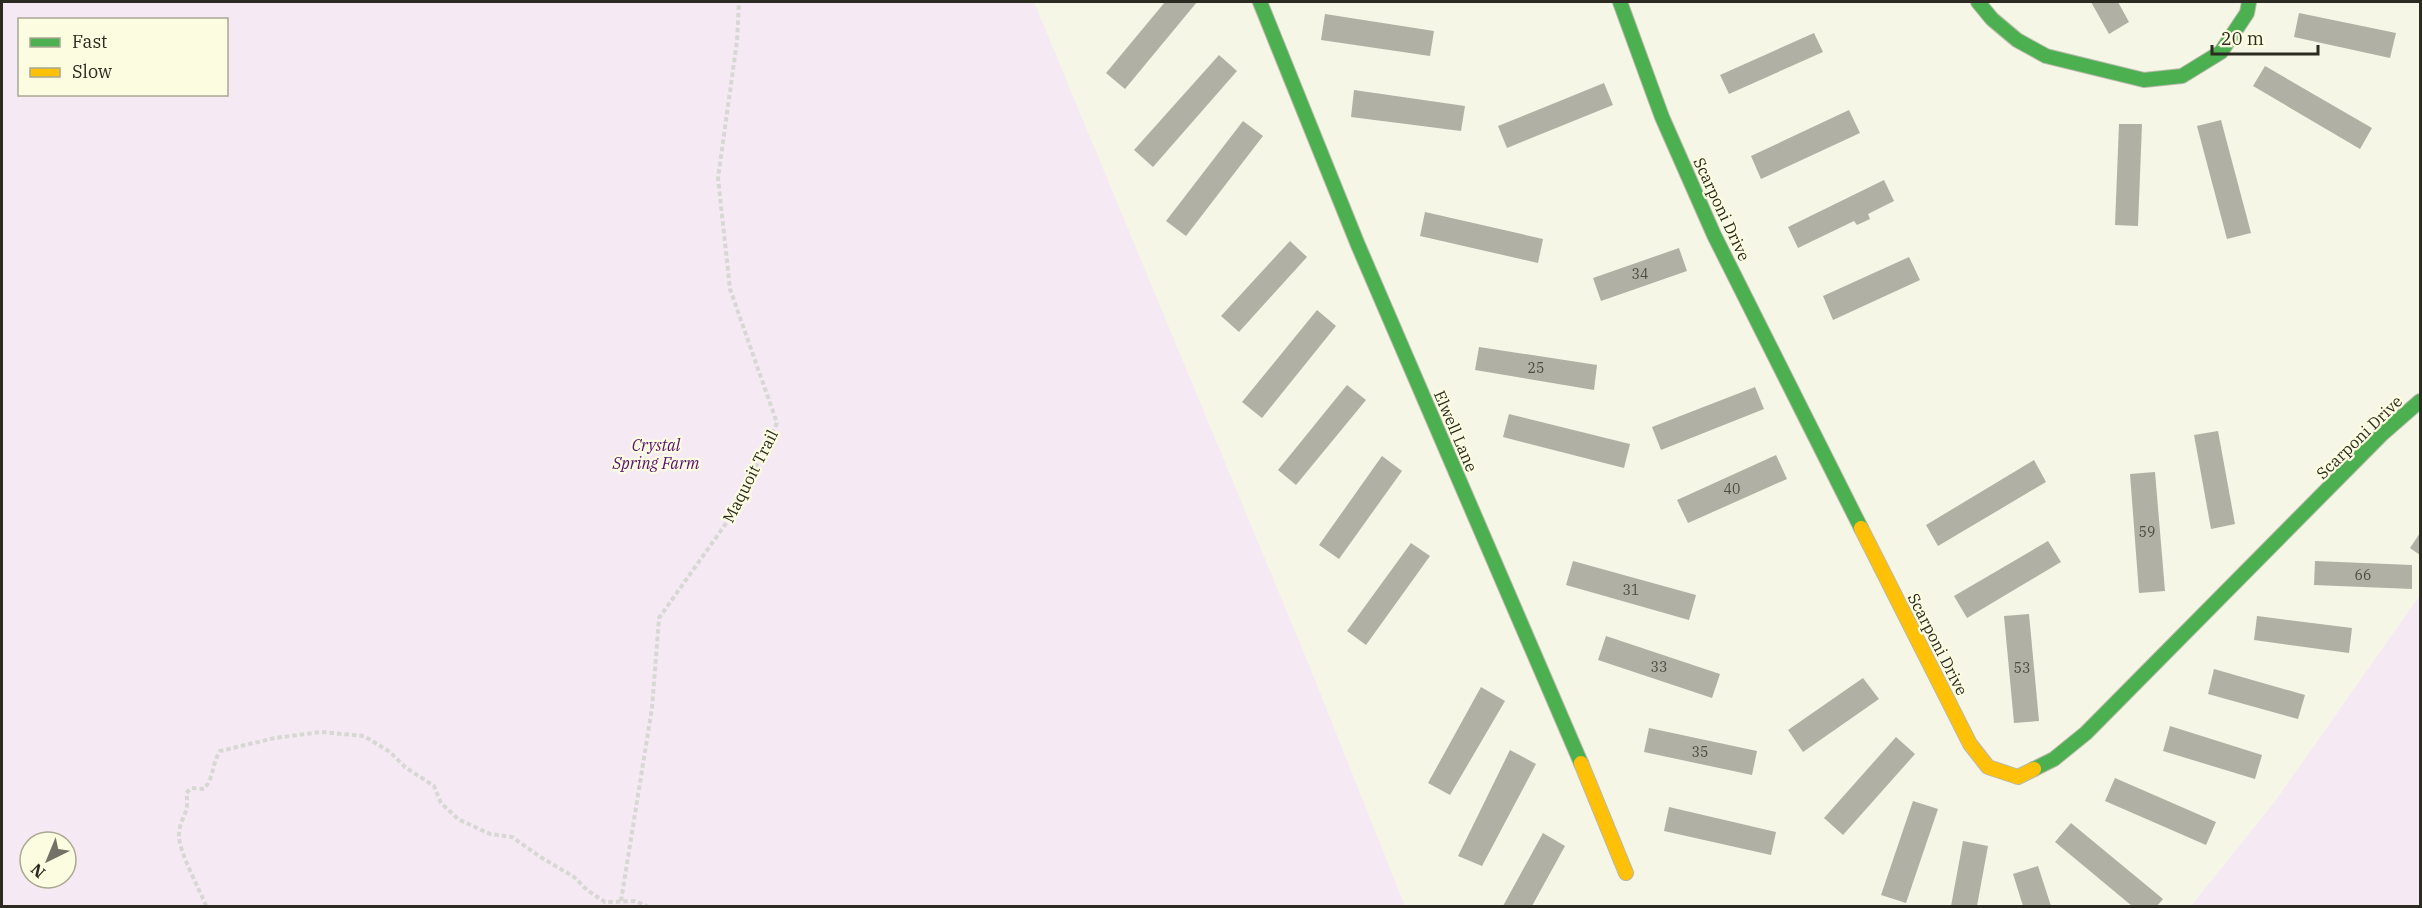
<svg xmlns="http://www.w3.org/2000/svg" width="2422" height="908" viewBox="0 0 2422 908" font-family="'IBM Plex Serif',serif">
	<rect width="100%" height="100%" fill="#f6f6e6"/>
	<g fill="#f5e9f3" fill-rule="evenodd">
		<path d="M2,2H1034L1309,665L1405,906H2ZM20,20H226V94H20ZM30,842H66V878H30Z"/>
		<polygon points="2420,595 2420,906 2191,906 2276,800"/>
	</g>
	<g fill="#b0b0a4">
		<polygon points="1165,2 1197,2 1125,89 1106,73"/>
		<polygon points="2091,2 2118,2 2129,22 2109,34"/>
		<polygon points="2299,13 2396,33 2390,58 2294,37"/>
		<polygon points="1325,14 1434,31 1430,56 1321,40"/>
		<polygon points="1814,33 1823,52 1729,94 1720,75"/>
		<polygon points="1219,55 1237,71 1153,167 1134,150"/>
		<polygon points="2265,66 2372,128 2360,149 2253,86"/>
		<polygon points="1604,83 1613,105 1507,148 1498,126"/>
		<polygon points="1354,90 1465,106 1461,131 1351,117"/>
		<polygon points="1849,110 1860,133 1761,179 1751,156"/>
		<polygon points="2221,120 2251,233 2227,239 2197,126"/>
		<polygon points="1243,121 1263,136 1186,236 1166,221"/>
		<polygon points="2119,124 2142,124 2138,226 2115,225"/>
		<polygon points="1884,180 1894,201 1868,214 1870,219 1857,225 1854,221 1798,248 1788,227"/>
		<polygon points="1425,212 1543,239 1538,263 1420,236"/>
		<polygon points="1290,241 1307,257 1239,332 1221,316"/>
		<polygon points="1679,248 1687,271 1601,301 1593,278"/>
		<polygon points="1909,257 1920,280 1833,320 1823,296"/>
		<polygon points="1317,310 1336,326 1262,418 1242,402"/>
		<polygon points="1479,347 1597,365 1594,390 1475,370"/>
		<polygon points="1347,385 1366,400 1296,485 1278,470"/>
		<polygon points="1755,387 1764,409 1661,450 1652,427"/>
		<polygon points="1509,414 1630,444 1624,468 1503,437"/>
		<polygon points="2218,431 2235,524 2211,529 2194,435"/>
		<polygon points="1776,455 1787,479 1688,523 1677,500"/>
		<polygon points="1382,456 1402,471 1339,559 1319,545"/>
		<polygon points="2034,460 2046,482 1938,546 1926,525"/>
		<polygon points="2155,472 2165,591 2139,593 2130,474"/>
		<polygon points="2420,533 2420,555 2410,548"/>
		<polygon points="2048,541 2061,562 1967,618 1954,596"/>
		<polygon points="1411,543 1430,556 1366,645 1347,631"/>
		<polygon points="1573,561 1696,595 1689,620 1566,585"/>
		<polygon points="2315,561 2412,565 2412,589 2314,585"/>
		<polygon points="2029,614 2039,721 2014,723 2004,616"/>
		<polygon points="2257,616 2352,628 2349,653 2254,640"/>
		<polygon points="1606,636 1720,674 1712,698 1598,660"/>
		<polygon points="2214,669 2305,695 2298,719 2208,694"/>
		<polygon points="1863,678 1879,699 1803,752 1788,730"/>
		<polygon points="1481,687 1505,701 1450,795 1428,783"/>
		<polygon points="2170,726 2262,755 2255,779 2163,751"/>
		<polygon points="1649,728 1757,751 1752,775 1644,752"/>
		<polygon points="1896,737 1915,754 1843,835 1824,818"/>
		<polygon points="1510,750 1536,764 1482,866 1458,856"/>
		<polygon points="2115,778 2216,822 2206,845 2105,801"/>
		<polygon points="1913,801 1938,809 1906,903 1881,895"/>
		<polygon points="1669,807 1776,832 1771,855 1664,831"/>
		<polygon points="2071,823 2163,899 2157,906 2132,906 2055,842"/>
		<polygon points="1543,833 1565,846 1532,906 1503,906"/>
		<polygon points="1963,841 1988,846 1977,906 1951,906"/>
		<polygon points="2038,866 2051,906 2023,906 2013,874"/>
	</g>
	<g fill="none" stroke-linecap="round" stroke-linejoin="round">
		<g stroke="#b8b8ac" stroke-width="16">
			<g id="fast">
				<polyline points="1260,2 1358,245 1581,763"/>
				<polyline points="1620,2 1662,117 1714,235 1861,528"/>
				<polyline points="1978,2 1992,19 2017,40 2046,56 2144,80 2182,76 2221,52 2247,13 2249,2"/>
				<polyline points="2034,769 2054,759 2086,733 2381,435 2420,401"/>
			</g>
		</g>
		<g stroke="#b8b8ac" stroke-width="16">
			<g id="slow">
				<polyline points="1861,528 1970,744 1988,767 2018,777 2034,769"/>
				<polyline points="1581,763 1626,873"/>
			</g>
		</g>
		<g stroke="#d7d7d3" stroke-width="4" stroke-dasharray="4.5 3" stroke-linecap="butt">
			<polyline points="621,901 652,708 659,618 732,515 777,423 730,289 718,178 737,41 739,2"/>
			<path d="M206,906C200,890 178,850 179,835C179,818 191,813 186,793L192,788L204,789C214,778 212,763 220,751L275,738L321,732L364,736L390,752L405,767L434,786L441,803L458,819L490,834L512,837L542,858L574,877L587,890L605,902L635,901L647,906"/>
		</g>
		<use href="#fast" stroke="#4caf50" stroke-width="14"/>
		<use href="#slow" stroke="#ffc107" stroke-width="14"/>
	</g>
	<g text-anchor="middle" dominant-baseline="central" stroke-width="4.5" stroke-linejoin="round" paint-order="stroke">
		<g font-size="14" fill="#4c4c42">
			<text x="1640" y="274">34</text>
			<text x="1536" y="368">25</text>
			<text x="1732" y="489">40</text>
			<text x="2147" y="532">59</text>
			<text x="2363" y="575">66</text>
			<text x="1631" y="590">31</text>
			<text x="1659" y="667">33</text>
			<text x="2022" y="668">53</text>
			<text x="1700" y="752">35</text>
		</g>
		<g font-size="16" fill="#2b2b21" stroke="#fcfce0">
			<text transform="translate(1722 209) rotate(65)">Scarponi Drive</text>
			<text transform="translate(1456 431) rotate(67)">Elwell Lane</text>
			<text transform="translate(2359 437) rotate(-44)">Scarponi Drive</text>
			<text transform="translate(750 476) rotate(-63)">Maquoit Trail</text>
			<text transform="translate(1938 644) rotate(63)">Scarponi Drive</text>
		</g>
		<g font-size="16" font-style="italic" fill="#5b0f70" stroke="#fcfce0">
			<text x="656" y="445">Crystal<tspan x="656" dy="18">Spring Farm</tspan></text>
		</g>
	</g>
	<rect width="2422" height="908" fill="none" stroke="#2b2b21" stroke-width="6"/>
	<rect x="18" y="18" width="210" height="78" fill="#fcfce0" stroke="#a8a894" stroke-width="1.5"/>
	<rect x="30" y="38" width="30" height="9" fill="#4caf50" stroke="#a8a894" stroke-width="1.5"/>
	<text x="72" y="48" font-size="18" fill="#2b2b21">Fast</text>
	<rect x="30" y="68" width="30" height="9" fill="#ffc107" stroke="#a8a894" stroke-width="1.5"/>
	<text x="72" y="78" font-size="18" fill="#2b2b21">Slow</text>
	<g transform="translate(48 860) rotate(223)"><circle r="28" fill="#fcfce0" stroke="#a8a894" stroke-width="1.5"/>
	<path d="M0-4.5L10 22L0 15L-10 22Z" fill="#727266"/>
	<text y="-9" font-size="16" font-weight="bold" text-anchor="middle" fill="#2b2b21">N</text>
	</g>
	<path d="M2212 45v9h106v-9" fill="none" stroke="#2b2b21" stroke-width="3"/>
	<text x="2221" y="45" font-size="18" fill="#2b2b21" stroke="#fcfce0" stroke-width="4.5" paint-order="stroke">20 m</text>
</svg>
